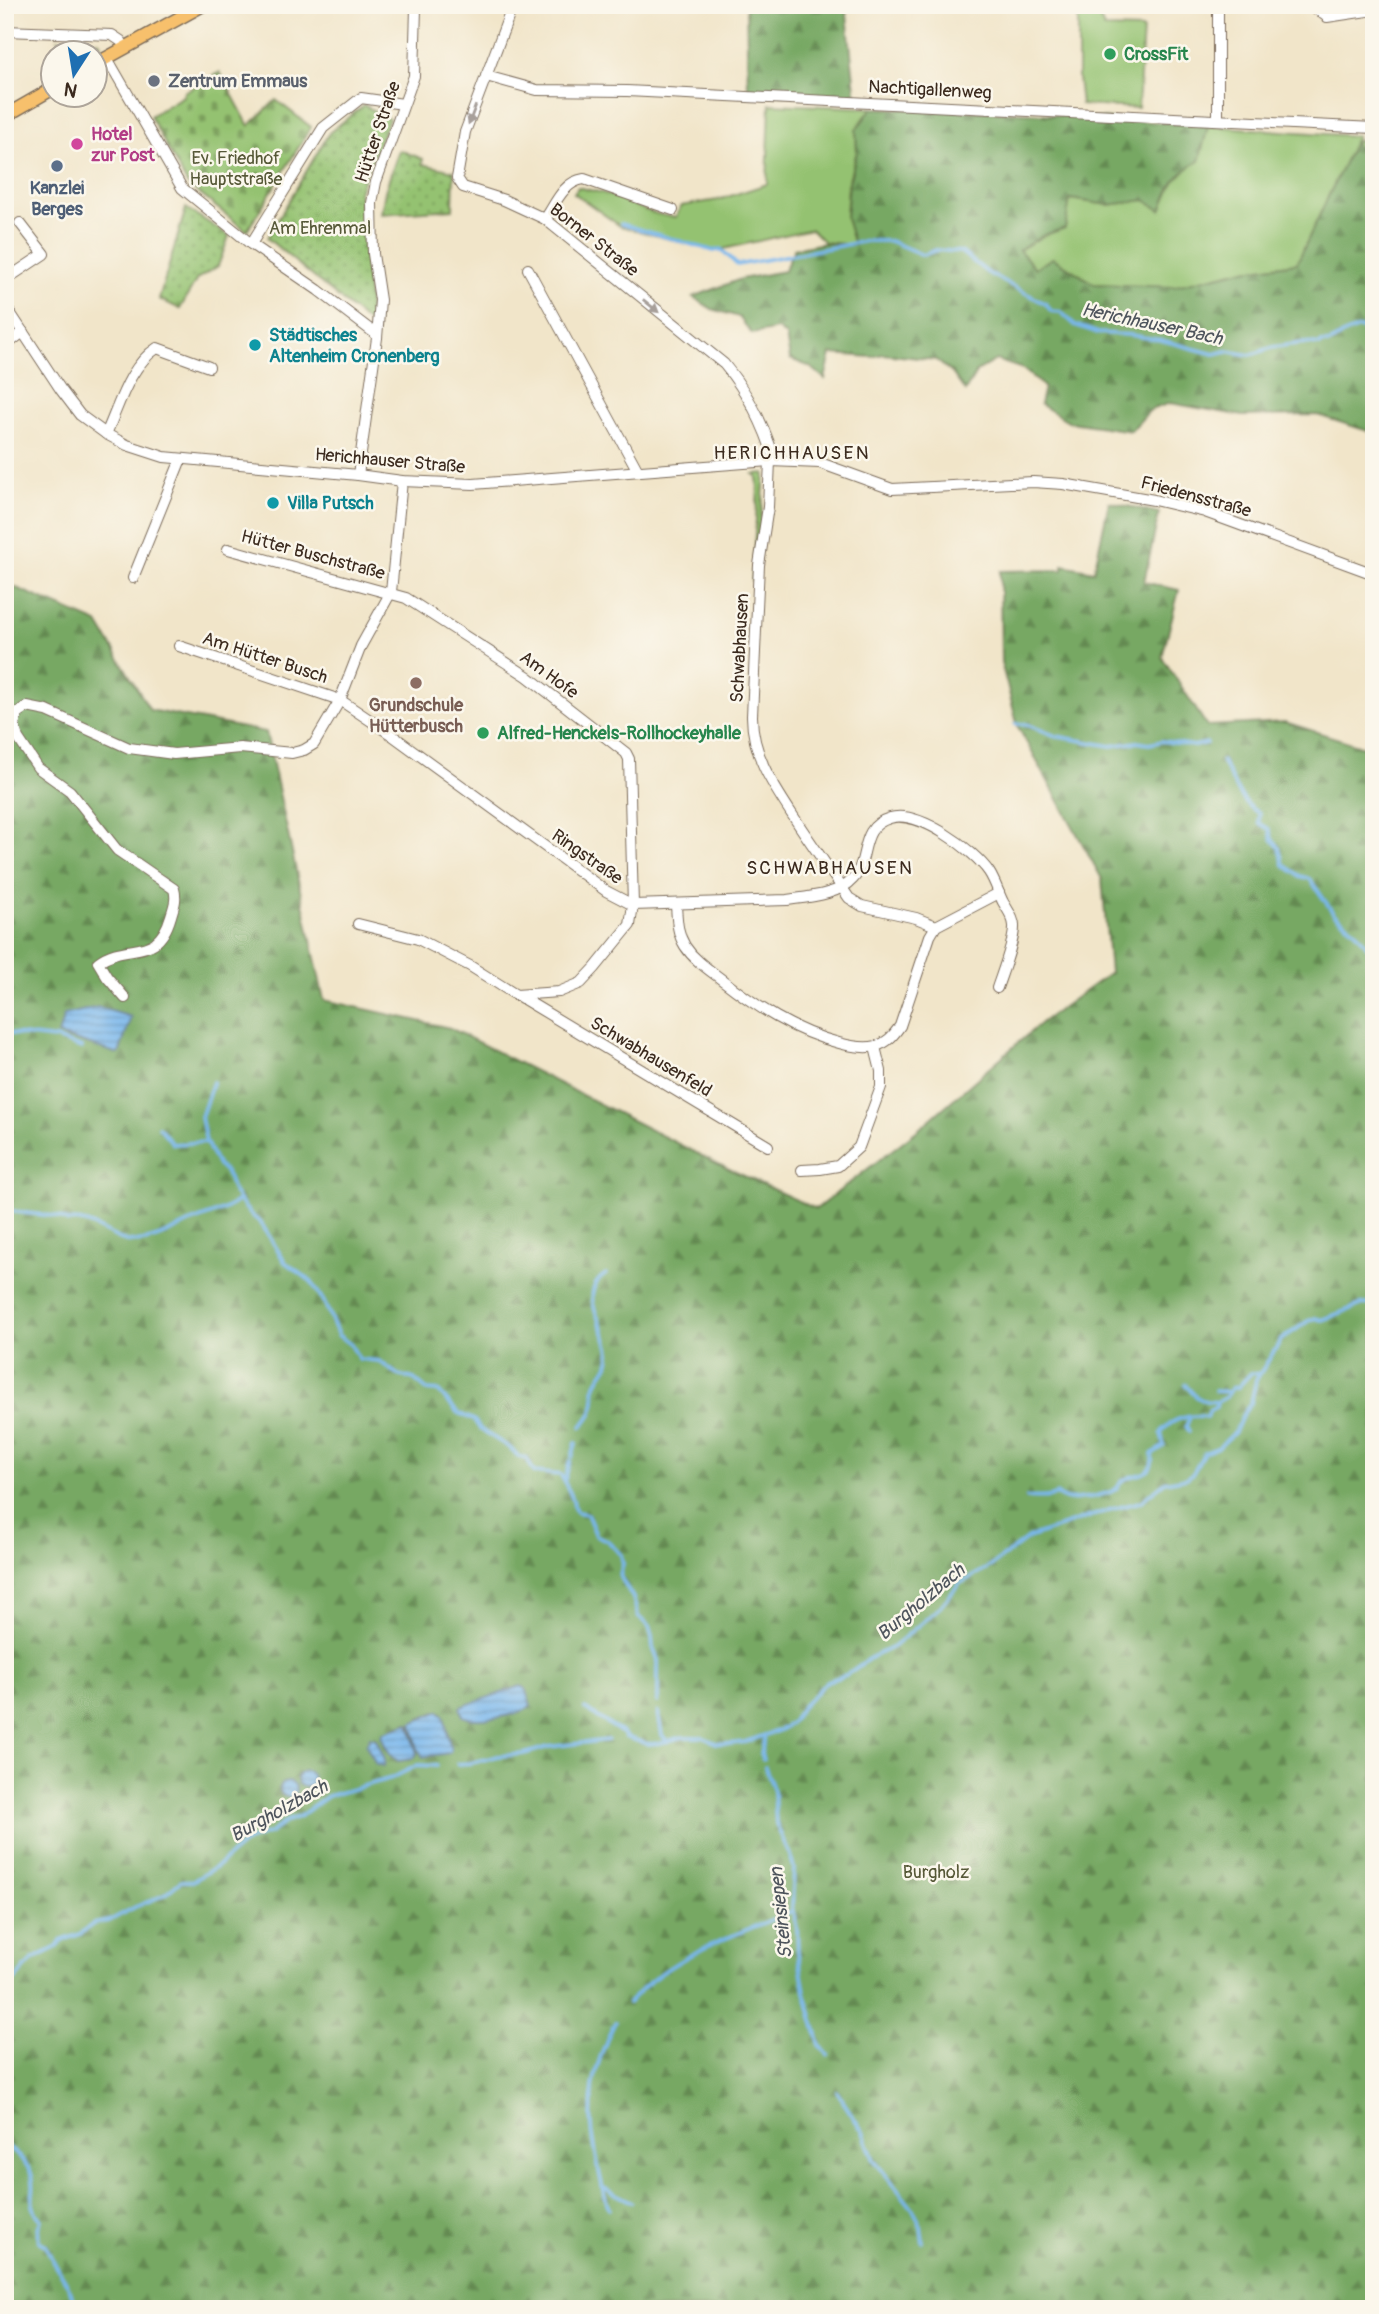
<svg xmlns="http://www.w3.org/2000/svg" width="1379" height="2314" viewBox="0 0 1379 2314" font-family="Pangolin,sans-serif">
	<defs>
		<pattern id="forest-firs" width="22" height="20" patternUnits="userSpaceOnUse" patternTransform="scale(1.75)"><rect width="22" height="20" fill="#77a863"/><path d="M5 1l3.5 6h-7zM16 11l3.5 6h-7z" fill="#638951"/></pattern>
		<pattern id="cemetery-stones" width="16" height="16" patternUnits="userSpaceOnUse" patternTransform="scale(1.75)"><rect width="16" height="16" fill="#94c271"/><path d="M2 7V4a2 2 0 0 1 4 0v3zM10 15v-3a2 2 0 0 1 4 0v3z" fill="#7a9e5c"/></pattern>
		<pattern id="park-dots" width="8" height="8" patternUnits="userSpaceOnUse" patternTransform="scale(1.75)"><rect width="8" height="8" fill="#94c271"/><path d="M2 2h.1M6 6h.1" fill="none" stroke="#7a9e5c" stroke-width="1.8" stroke-linecap="round"/></pattern>
		<pattern id="water-rules" width="6" height="5" patternUnits="userSpaceOnUse" patternTransform="scale(1.75)"><rect width="6" height="5" fill="#79b7ed"/><path d="M0 2.5h6" fill="none" stroke="#6495bf"/></pattern>
	</defs>
	<rect width="100%" height="100%" fill="#fbf7ec"/>
	<filter id="ink" filterUnits="userSpaceOnUse"><feTurbulence type="fractalNoise" baseFrequency=".0143" numOctaves="2"/><feDisplacementMap in="SourceGraphic" scale="14" xChannelSelector="R" yChannelSelector="G"/><feConvolveMatrix kernelMatrix="1 2 1 2 8 2 1 2 1" color-interpolation-filters="sRGB"/></filter>
	<filter id="wash" filterUnits="userSpaceOnUse"><feTurbulence type="fractalNoise" baseFrequency=".00686" numOctaves="4" result="noise"/><feDisplacementMap in="SourceGraphic" scale="28" xChannelSelector="R" yChannelSelector="G"/><feGaussianBlur stdDeviation="1.57" result="paint"/><feColorMatrix in="noise" values="0 0 0 0 0 0 0 0 0 0 0 0 0 0 0 0 0 1.4 0 .05"/><feComposite in="paint" operator="in"/></filter>
	<g filter="url(#wash)">
		<rect width="100%" height="100%" fill="#f1e5c9"/>
		<g fill="#94c271" stroke="#687648" stroke-width="2">
			<polygon points="1078,5 1094,5 1104,28 1143,29 1138,108 1081,105 1078,78"/>
			<polygon points="58,39 98,41 101,44 100,47 90,52 64,52"/>
			<path d="M770,104L872,108L856,129L857,151L848,183L846,218L854,245L824,242L811,229L715,251L620,226L574,193L578,187C587,190 597,191 606,194C629,202 651,216 676,217L681,206L718,200L767,184Z"/>
			<path d="M1208,126L1357,136L1355,142L1374,137V169L1354,142L1297,263L1237,271L1172,287L1095,284L1053,258L1035,268L1019,250L1045,235L1065,228L1069,199L1109,205L1145,200L1161,210C1172,184 1174,175 1199,160Z"/>
			<polygon points="765,473 756,580 752,580 758,489 757,477 754,474"/>
		</g>
		<g fill="url(#forest-firs)" stroke="#596940" stroke-width="2" fill-rule="evenodd">
			<polygon points="746,5 846,5 856,99 748,92"/>
			<path d="M872,108L1028,113L1208,126L1199,161C1174,176 1171,184 1161,210L1145,200L1108,205L1070,199L1065,228L1044,235L1019,250L1035,268L1053,258L1094,284L1172,287L1238,271L1297,263L1354,142L1374,169V433L1317,415L1243,416L1170,403L1150,410L1131,431L1070,422L1040,404L1044,387L1023,369L996,360L977,371L965,391L952,373L936,360L883,354L872,357L831,354L825,379L811,367L790,359L786,336L778,329L752,334L739,317L712,309L693,297L741,279L784,271L794,249L824,243L854,245L846,218L849,183L857,152L856,130Z"/>
			<path d="M1109,502L1159,513L1144,582L1179,590L1162,657L1207,726L1285,722L1374,750V2309H5V583L98,623L150,710L266,732L324,1000L450,1028L714,1162L816,1209L919,1129L1042,1022L1110,973L1102,879L1018,727L1001,662L1000,571L1063,570V565L1094,571ZM439,1711L443,1714L448,1735L420,1718ZM407,1723L411,1725L417,1754L412,1759L398,1761L385,1747L382,1733Z"/>
		</g>
		<polygon fill="url(#cemetery-stones)" stroke="#687648" stroke-width="2" points="220,72 249,126 276,100 311,127 247,231 187,184 150,116 183,96 184,92"/>
		<g fill="url(#park-dots)" stroke="#687648" stroke-width="2">
			<polygon points="364,105 389,119 359,191 371,325 267,238 329,133"/>
			<polygon points="399,150 423,159 422,164 454,171 453,209 381,214 385,191"/>
			<polygon points="186,208 229,236 218,266 197,279 180,309 159,299"/>
		</g>
		<g fill="url(#water-rules)" stroke="#5a7086" stroke-width="2">
			<polygon points="98,1007 131,1017 119,1054 58,1035 64,1015"/>
			<path d="M521,1686L525,1688L531,1706C519,1716 477,1723 463,1716L460,1707Z"/>
			<polygon points="439,1711 444,1716 451,1750 449,1753 423,1757 418,1749 412,1723"/>
			<polygon points="409,1723 417,1754 412,1759 398,1761 390,1754 381,1736 384,1732"/>
			<polygon points="370,1737 376,1739 385,1759 384,1766 376,1764 366,1745"/>
			<circle cx="305" cy="1779" r="8"/>
			<circle cx="288" cy="1789" r="8"/>
		</g>
		<g fill="none" stroke-linecap="round" stroke-linejoin="round">
			<g stroke="#79b7ed" stroke-width="3.5">
				<polyline points="621,224 714,251 721,249 737,265 866,241 890,241 923,255 936,250 961,252 988,273 1046,304 1051,311 1061,312 1075,325 1098,333 1130,335 1161,340 1214,354 1227,351 1250,355 1274,347 1303,343 1320,345 1321,343 1330,343 1342,335 1359,328 1374,332"/>
				<polyline points="1015,724 1026,724 1056,736 1111,746 1137,742 1149,744 1163,741 1194,746 1207,743"/>
				<path d="M1222,761C1231,777 1242,806 1259,813V823L1269,829L1272,839L1279,847L1284,865L1300,876L1310,879L1334,914L1354,929L1374,955"/>
				<polyline points="5,1033 56,1039 82,1048"/>
				<path d="M159,1127L173,1144L206,1142L218,1166L224,1170L229,1178L232,1189L239,1200L250,1214L261,1223L285,1262L311,1281L324,1302L338,1335L351,1345L359,1359L379,1361L398,1375L414,1379L427,1390L438,1391L458,1413L474,1420L480,1429L510,1448L519,1457L527,1459L534,1472L561,1475C565,1485 575,1498 574,1508L577,1512L587,1514L596,1535L608,1541L621,1555L623,1564L620,1576L633,1598L638,1616L649,1627L652,1637L653,1648L658,1660V1702"/>
				<polyline points="206,1142 201,1117 213,1082"/>
				<path d="M5,1209C24,1216 55,1212 68,1222C88,1217 109,1237 126,1241C148,1245 170,1232 189,1223C207,1215 224,1212 239,1200"/>
				<path d="M1185,1384C1195,1397 1200,1402 1217,1402"/>
				<polyline points="1215,1391 1229,1392"/>
				<path d="M581,1427C589,1418 595,1410 595,1398C595,1394 593,1391 595,1387C599,1374 611,1368 610,1353C608,1326 574,1295 606,1274"/>
				<polyline points="1189,1431 1186,1426 1190,1417"/>
				<polyline points="572,1457 576,1443"/>
				<polyline points="565,1479 570,1461"/>
				<path d="M1026,1498C1037,1496 1047,1500 1056,1494C1059,1496 1063,1498 1066,1499C1074,1501 1108,1495 1116,1489C1119,1487 1119,1483 1122,1481C1136,1471 1155,1479 1152,1454L1164,1446L1161,1433C1171,1418 1190,1414 1207,1417L1210,1410L1216,1407L1217,1402L1226,1397L1232,1388L1238,1387L1251,1373L1259,1374"/>
				<polyline points="585,1709 624,1734 625,1737 648,1744 660,1743 683,1737 702,1737 716,1743 730,1744 745,1742 780,1730 791,1723 802,1707 827,1681 846,1675 870,1658 893,1647 940,1607 959,1584 991,1566 1028,1538 1109,1510 1140,1502 1165,1482 1187,1478 1193,1473 1204,1453 1219,1447 1235,1432 1243,1414 1251,1403 1256,1380 1281,1340 1308,1321 1315,1318 1322,1320 1363,1304 1374,1305"/>
				<polyline points="658,1712 662,1735 668,1742"/>
				<polyline points="763,1760 761,1754 765,1735"/>
				<polyline points="457,1764 471,1763 498,1756 524,1754 548,1747 608,1740"/>
				<polyline points="765,1767 774,1791 776,1824 790,1855 794,1868 792,1908 797,1928 798,1953 805,1992 820,2045 828,2055"/>
				<polyline points="5,1991 33,1959 57,1947 61,1941 80,1934 93,1924 109,1921 135,1907 164,1895 181,1881 193,1881 220,1864 247,1841 270,1833 287,1821 300,1816 328,1796 392,1778 418,1765 437,1766"/>
				<path d="M628,2003C672,1953 733,1937 792,1911"/>
				<polyline points="837,2092 863,2132 874,2160 913,2209 921,2226 923,2242"/>
				<path d="M5,2144C14,2154 26,2160 31,2173C39,2192 24,2199 41,2220L38,2228L39,2241L46,2245C51,2265 70,2280 73,2301L85,2309"/>
				<polyline points="602,2187 632,2202"/>
				<path d="M609,2208C601,2188 599,2170 595,2149C586,2102 593,2066 615,2022"/>
			</g>
		</g>
	</g>
	<g filter="url(#ink)">
		<g fill="none" stroke-linecap="round" stroke-linejoin="round">
			<g stroke="#7b6b5a" stroke-width="12">
				<g id="minor">
					<polyline points="491,5 512,9"/>
					<path d="M513,5L465,132L457,178L463,187L504,200L545,219L724,364C749,394 764,424 775,461"/>
					<polyline points="1218,5 1218,120"/>
					<polyline points="1315,5 1315,8 1327,17 1374,10"/>
					<polyline points="5,31 112,35 121,41 125,48"/>
					<polyline points="107,58 182,188 251,244 318,290 377,335"/>
					<polyline points="486,76 537,90 627,91 1374,128"/>
					<path d="M545,219C556,203 563,182 584,179L673,210"/>
					<polyline points="251,244 323,128 361,98 403,104"/>
					<polyline points="528,269 638,471"/>
					<polyline points="5,280 44,254 20,223"/>
					<polyline points="5,305 61,390 80,415 106,434 127,445 164,457 358,475 402,481 473,484 770,461 820,463 892,489 1033,482 1063,484 1154,500 1205,512 1374,574"/>
					<polyline points="5,346 23,332"/>
					<path d="M106,434C119,406 129,366 157,348L209,367"/>
					<path d="M770,461L768,507L759,565L752,716C752,758 777,791 799,825C815,849 832,873 849,898L862,906L916,918L936,926"/>
					<polyline points="358,475 377,338 380,300 373,254 372,203 376,182 414,76 416,8"/>
					<polyline points="228,549 406,598 527,676 626,753 629,759 633,905 630,925 595,968 581,983 559,992 516,995 470,966 418,939 358,924"/>
					<polyline points="133,578 181,459"/>
					<path d="M179,646L340,700L389,733L606,891L633,905L787,900C807,897 839,895 853,879C870,860 858,827 890,818C918,809 974,850 989,872C995,881 998,892 1003,902C1007,909 1014,918 1014,926C1015,940 1002,973 997,988"/>
					<polyline points="1371,719 1374,720"/>
					<path d="M676,905C677,920 677,933 685,946C694,960 708,969 721,979C757,1007 793,1031 839,1043C850,1046 864,1049 876,1046C887,1043 893,1036 900,1026L930,936L936,926L999,893"/>
					<polyline points="517,995 768,1146"/>
					<path d="M125,998L107,977L98,962C128,940 157,964 171,916C174,906 177,899 174,889L117,850L70,791L38,768L18,738L14,724L18,713L27,707L47,711L129,748L174,754L240,748L292,753L304,750L314,744L340,700L361,646L391,592L402,481"/>
					<polyline points="802,1170 820,1169 838,1166 859,1147 881,1087 881,1071 875,1047"/>
				</g>
			</g>
			<g stroke="#7b6b5a" stroke-width="15">
				<g id="major">
					<polyline points="94,65 203,5"/>
					<polyline points="5,116 52,89"/>
				</g>
			</g>
			<use href="#minor" stroke="#fff" stroke-width="10"/>
			<use href="#major" stroke="#f7c06c" stroke-width="12"/>
		</g>
		<defs><path id="oneway-solid" d="M-6-.8H1V-3.2L6.5 0L1 3.2V.8H-6Z" transform="scale(1.75)"/></defs>
		<g fill="#a79f9a">
			<use href="#oneway-solid" transform="translate(472 115) rotate(111)"/>
			<use href="#oneway-solid" transform="translate(651 306) rotate(39)"/>
		</g>
	</g>
	<g fill="#2e9e5b" stroke="#fbf7ec" stroke-width="2.5">
		<circle cx="1110" cy="54" r="7"/>
		<circle cx="483" cy="733" r="7"/>
	</g>
	<circle fill="#6b7280" stroke="#fbf7ec" stroke-width="2.5" cx="154" cy="81" r="7"/>
	<circle fill="#d1479c" stroke="#fbf7ec" stroke-width="2.5" cx="77" cy="144" r="7"/>
	<circle fill="#5c6f8a" stroke="#fbf7ec" stroke-width="2.5" cx="57" cy="166" r="7"/>
	<g fill="#0f9aa8" stroke="#fbf7ec" stroke-width="2.5">
		<circle cx="255" cy="345" r="7"/>
		<circle cx="273" cy="503" r="7"/>
	</g>
	<circle fill="#8d6e63" stroke="#fbf7ec" stroke-width="2.5" cx="416" cy="683" r="7"/>
	<g text-anchor="middle" dominant-baseline="central" stroke-width="5" stroke-linejoin="round" paint-order="stroke">
		<g font-size="18" font-weight="bold" fill="#27864d" stroke="#fbf7ec" text-anchor="start">
			<text x="1124" y="54">CrossFit</text>
			<text x="497" y="733">Alfred-Henckels-Rollhockeyhalle</text>
		</g>
		<g font-size="18" font-weight="bold" fill="#5b616d" stroke="#fbf7ec" text-anchor="start">
			<text x="168" y="81">Zentrum Emmaus</text>
		</g>
		<g font-size="18" fill="#3b2a1e" stroke="#fbf7ec">
			<text transform="translate(930 90) rotate(3)">Nachtigallenweg</text>
			<text transform="translate(378 132) rotate(-71)">Hütter Straße</text>
			<text transform="translate(594 240) rotate(38)">Borner Straße</text>
			<text transform="translate(390 461) rotate(5)">Herichhauser Straße</text>
			<text transform="translate(1196 497) rotate(15)">Friedensstraße</text>
			<text transform="translate(313 555) rotate(15)">Hütter Buschstraße</text>
			<text transform="translate(740 648) rotate(-87)">Schwabhausen</text>
			<text transform="translate(265 658) rotate(18)">Am Hütter Busch</text>
			<text transform="translate(549 675) rotate(36)">Am Hofe</text>
			<text transform="translate(587 857) rotate(35)">Ringstraße</text>
			<text transform="translate(651 1057) rotate(31)">Schwabhausenfeld</text>
		</g>
		<g font-size="18" font-weight="bold" fill="#b23c85" stroke="#fbf7ec" text-anchor="start">
			<text x="91" y="134">Hotel<tspan x="91" dy="21">zur Post</tspan></text>
		</g>
		<g font-size="18" fill="#565837" stroke="#fbf7ec">
			<text x="236" y="158">Ev. Friedhof<tspan x="236" dy="21">Hauptstraße</tspan></text>
			<text x="320" y="228">Am Ehrenmal</text>
			<text x="936" y="1872">Burgholz</text>
		</g>
		<g font-size="18" font-weight="bold" fill="#4e5e75" stroke="#fbf7ec">
			<text x="57" y="188">Kanzlei<tspan x="57" dy="21">Berges</tspan></text>
		</g>
		<g font-size="18" font-weight="bold" fill="#0d838f" stroke="#fbf7ec" text-anchor="start">
			<text x="269" y="335">Städtisches<tspan x="269" dy="21">Altenheim Cronenberg</tspan></text>
			<text x="287" y="503">Villa Putsch</text>
		</g>
		<g font-size="18" font-weight="bold" fill="#785e54" stroke="#fbf7ec">
			<text x="416" y="705">Grundschule<tspan x="416" dy="21">Hütterbusch</tspan></text>
		</g>
		<g font-size="19" font-style="italic" fill="#4e545c" stroke="#fbf7ec">
			<text transform="translate(1152 324) rotate(12)">Herichhauser Bach</text>
			<text transform="translate(921 1602) rotate(-40)">Burgholzbach</text>
			<text transform="translate(279 1811) rotate(-29)">Burgholzbach</text>
			<text transform="translate(781 1913) rotate(-96)">Steinsiepen</text>
		</g>
		<g font-size="19" letter-spacing="2" fill="#3b2a1e" stroke="#fbf7ec">
			<text x="792" y="453">HERICHHAUSEN</text>
			<text x="830" y="868">SCHWABHAUSEN</text>
		</g>
	</g>
	<rect width="1379" height="2314" fill="none" stroke="#fbf7ec" stroke-width="28"/>
	<g transform="translate(74 74) rotate(192)"><circle r="33" fill="#fbf7ec" stroke="#aea59a" stroke-width="2"/>
	<path d="M0-5L12 26L0 18L-12 26Z" fill="#1f6fb2"/>
	<text y="-10" font-size="19" font-weight="bold" text-anchor="middle" fill="#3b2a1e">N</text>
	</g>
</svg>
